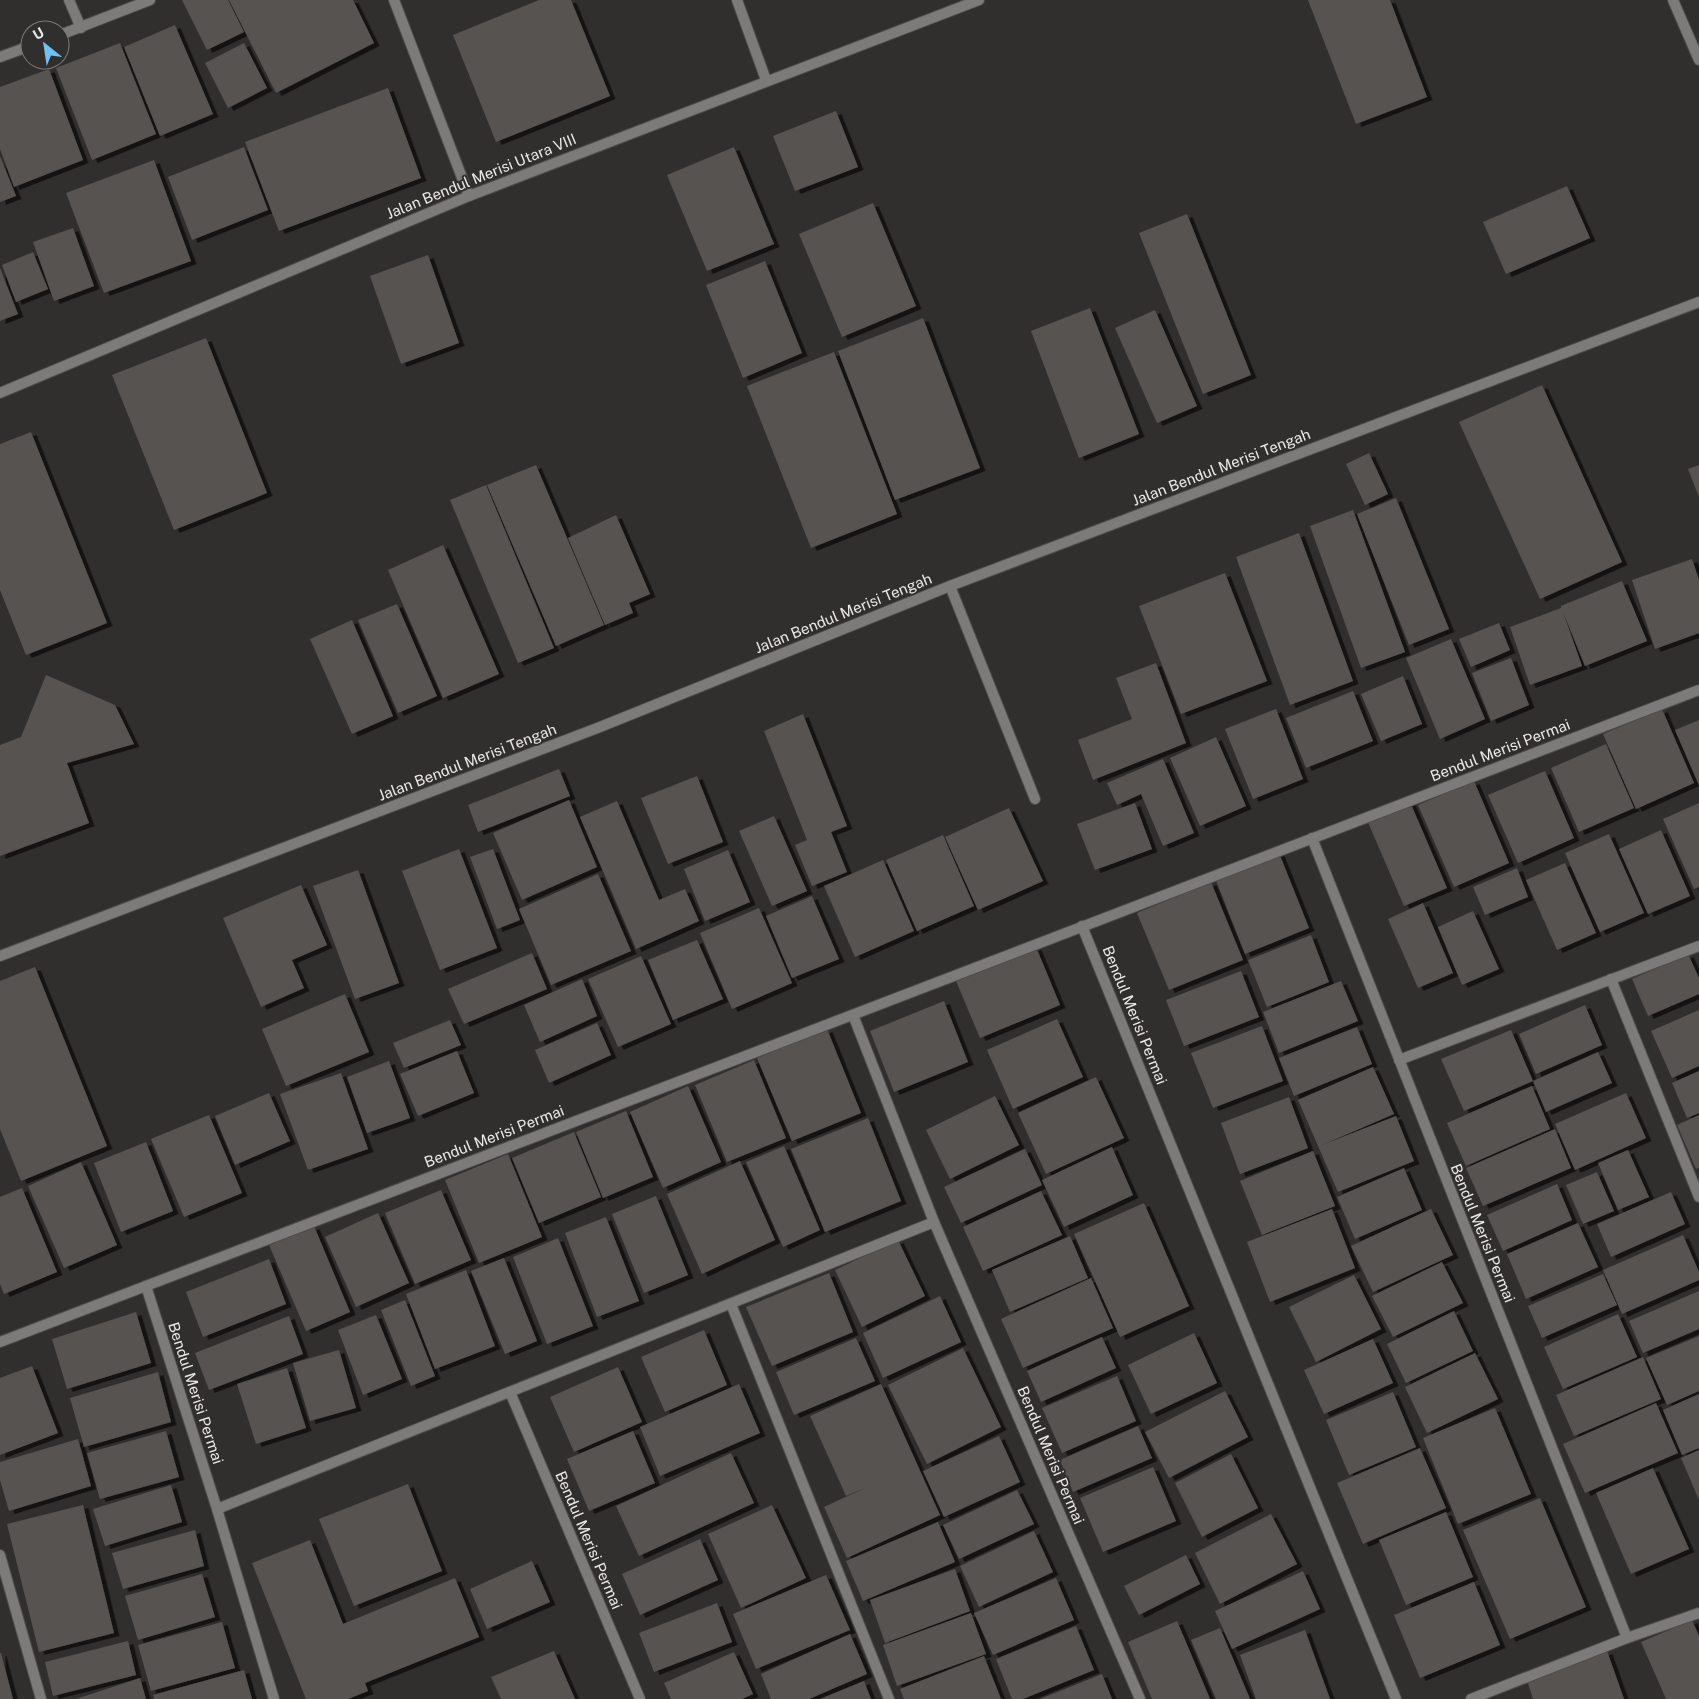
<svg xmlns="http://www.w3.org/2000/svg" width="1699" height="1699" viewBox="0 0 1699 1699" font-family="'Public Sans',sans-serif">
	<defs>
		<filter id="shadow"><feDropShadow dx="5.5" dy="3" stdDeviation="0" flood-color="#0009"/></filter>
	</defs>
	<rect width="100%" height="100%" fill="#312f2d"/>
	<g fill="#565351" filter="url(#shadow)">
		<polygon points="182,0 228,0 244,32 207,50"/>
		<polygon points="229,0 353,0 374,43 276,93"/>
		<polygon points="539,0 571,0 610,96 496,142 453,35"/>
		<polygon points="1308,0 1390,0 1427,97 1356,124"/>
		<polygon points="175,25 213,114 160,136 124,47"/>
		<polygon points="120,43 156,134 92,160 56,68"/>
		<polygon points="244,43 267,88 228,108 205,63"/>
		<polygon points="49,69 83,160 14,187 0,149 0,87"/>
		<polygon points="388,88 421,178 279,231 245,142"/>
		<polygon points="836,111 858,167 795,191 773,136"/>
		<polygon points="244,147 268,210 192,240 168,177"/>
		<polygon points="734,147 774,244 707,271 667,175"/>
		<polygon points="0,156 16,196 0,202"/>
		<polygon points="154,160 191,261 104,293 66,193"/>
		<polygon points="1567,186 1590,238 1506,274 1483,222"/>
		<polygon points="873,203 916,306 842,337 799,234"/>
		<polygon points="1187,214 1251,375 1203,394 1139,233"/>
		<polygon points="73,228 94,286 54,301 33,242"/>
		<polygon points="33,252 48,289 16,302 2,265"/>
		<polygon points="428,255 459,343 401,364 370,276"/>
		<polygon points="765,261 802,353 743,378 706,285"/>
		<polygon points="0,268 18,314 0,321"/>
		<polygon points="1090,308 1139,434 1079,458 1031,331"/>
		<polygon points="1155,310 1197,406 1157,423 1115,328"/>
		<polygon points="923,318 980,468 895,500 838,351"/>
		<polygon points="206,338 267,493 174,530 112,375"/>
		<polygon points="834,352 897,514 811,548 747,386"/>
		<polygon points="1542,385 1622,562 1540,599 1459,422"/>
		<polygon points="31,432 107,623 26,655 0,590 0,444"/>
		<polygon points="1369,453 1388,494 1365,505 1346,464"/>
		<polygon points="536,465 604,625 556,646 487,485"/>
		<polygon points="1699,465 1699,497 1688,469"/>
		<polygon points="486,485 554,648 518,663 450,500"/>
		<polygon points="1396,498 1449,629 1409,645 1357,514"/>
		<polygon points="1353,510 1405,652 1361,668 1310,526"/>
		<polygon points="616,515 650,594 629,603 633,613 605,625 568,538"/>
		<polygon points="1299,533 1353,681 1290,705 1236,557"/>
		<polygon points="443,545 499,674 443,698 388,570"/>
		<polygon points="1692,559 1699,580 1699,633 1655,649 1632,580"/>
		<polygon points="1225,573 1267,681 1181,714 1139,606"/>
		<polygon points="1622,581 1647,641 1585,666 1563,612 1582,666 1530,685 1510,627 1561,608 1561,606"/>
		<polygon points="397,604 437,696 398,713 358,620"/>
		<polygon points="352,620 393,716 352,734 310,639"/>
		<polygon points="1499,623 1510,650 1471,667 1459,639"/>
		<polygon points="1451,639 1485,719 1440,739 1406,658"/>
		<polygon points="1511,658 1529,705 1491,721 1472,673"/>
		<polygon points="1156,663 1186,743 1093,780 1078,740 1132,719 1116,678"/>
		<polygon points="46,675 115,705 134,744 67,763 89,823 0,856 0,745 21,737"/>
		<polygon points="1403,676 1422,724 1381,741 1361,694"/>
		<polygon points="1353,691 1373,741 1306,768 1286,718"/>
		<polygon points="1276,709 1303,779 1253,799 1225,729"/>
		<polygon points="1662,709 1694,783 1636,809 1603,734"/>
		<polygon points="803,714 847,826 831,832 847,872 812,886 795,845 807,840 764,731"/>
		<polygon points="1699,720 1699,785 1675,730"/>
		<polygon points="1216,737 1246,806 1200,826 1170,758"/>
		<polygon points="1606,744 1634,808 1579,832 1551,768"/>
		<polygon points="1163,759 1194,833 1163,846 1141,794 1117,805 1107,783"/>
		<polygon points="559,769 570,796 478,832 468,805"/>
		<polygon points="1545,771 1574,838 1518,863 1488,795"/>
		<polygon points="697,776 723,842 668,864 641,798"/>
		<polygon points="1474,781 1509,863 1454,887 1418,805"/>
		<polygon points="569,800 597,867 522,900 493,833"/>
		<polygon points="617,801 659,900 685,889 699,921 636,949 580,817"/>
		<polygon points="1410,802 1447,888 1404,906 1367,820"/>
		<polygon points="1135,803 1152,849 1095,870 1077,824"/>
		<polygon points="1699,803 1699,887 1694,889 1663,819"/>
		<polygon points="1009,808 1043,881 978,910 945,837"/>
		<polygon points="774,816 807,891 772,906 739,831"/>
		<polygon points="1661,830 1690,896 1648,914 1619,849"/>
		<polygon points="1609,834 1644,913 1600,932 1565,853"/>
		<polygon points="943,835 974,906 917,931 886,860"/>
		<polygon points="459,849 497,948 440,970 402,871"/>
		<polygon points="493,849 520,920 497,929 470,857"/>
		<polygon points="728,850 750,902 705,921 684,869"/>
		<polygon points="1279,853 1309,928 1245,954 1215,878"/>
		<polygon points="883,860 914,931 855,957 824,886"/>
		<polygon points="1565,863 1596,933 1557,950 1526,880"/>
		<polygon points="1517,868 1528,897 1485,915 1473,887"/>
		<polygon points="358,870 399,983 355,999 313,886"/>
		<polygon points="598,874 631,951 551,985 519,909"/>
		<polygon points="1211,882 1243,960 1169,990 1137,913"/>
		<polygon points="301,885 327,945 292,960 304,988 261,1007 223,918"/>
		<polygon points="812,896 839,959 792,978 766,916"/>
		<polygon points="1423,903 1453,973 1418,988 1388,919"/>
		<polygon points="759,908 792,983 732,1009 700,933"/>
		<polygon points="1473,911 1499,969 1462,985 1438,927"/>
		<polygon points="1311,935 1329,982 1267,1007 1248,960"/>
		<polygon points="697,940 723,999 673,1020 648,960"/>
		<polygon points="1036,947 1060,1005 980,1038 956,981"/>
		<polygon points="532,953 547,989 464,1024 448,989"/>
		<polygon points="1688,954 1699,978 1699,994 1648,1016 1632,979"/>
		<polygon points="641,956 671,1024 618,1047 588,979"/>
		<polygon points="35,967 107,1146 21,1181 0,1129 0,981"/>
		<polygon points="1241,971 1259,1017 1184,1046 1166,1000"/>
		<polygon points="582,979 597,1016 540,1042 524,1005"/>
		<polygon points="1341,981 1358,1021 1279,1053 1263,1012"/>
		<polygon points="345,994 369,1052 286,1086 262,1029"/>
		<polygon points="944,1001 968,1062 894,1092 870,1031"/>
		<polygon points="1585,1005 1602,1045 1536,1074 1519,1034"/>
		<polygon points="1699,1010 1699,1066 1672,1078 1651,1031"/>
		<polygon points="1057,1019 1083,1077 1013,1109 987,1050"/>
		<polygon points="450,1020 461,1045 404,1068 393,1043"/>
		<polygon points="597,1023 611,1055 549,1083 535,1050"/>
		<polygon points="1262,1026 1283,1081 1213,1108 1191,1053"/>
		<polygon points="1357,1027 1372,1064 1294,1096 1279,1058"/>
		<polygon points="827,1029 861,1113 792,1141 757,1058"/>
		<polygon points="1511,1030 1533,1081 1464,1111 1441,1059"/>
		<polygon points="457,1051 474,1093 418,1116 400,1074"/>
		<polygon points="1598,1052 1612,1083 1546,1112 1533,1081"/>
		<polygon points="754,1060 786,1138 727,1162 695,1085"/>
		<polygon points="389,1061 410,1118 367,1133 347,1077"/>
		<polygon points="1373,1067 1394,1114 1322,1145 1396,1116 1414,1161 1338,1192 1298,1100"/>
		<polygon points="1699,1071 1699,1113 1687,1118 1672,1083"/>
		<polygon points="341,1073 368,1149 308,1170 280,1094"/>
		<polygon points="1096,1077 1124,1138 1046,1174 1018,1113"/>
		<polygon points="688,1086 721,1162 663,1188 630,1112"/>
		<polygon points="1532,1086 1550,1129 1466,1166 1447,1123"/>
		<polygon points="269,1093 290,1141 235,1165 215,1116"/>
		<polygon points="1626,1093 1646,1138 1575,1170 1555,1124"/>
		<polygon points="995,1096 1019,1145 950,1179 926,1130"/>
		<polygon points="1289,1097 1308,1148 1240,1174 1221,1123"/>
		<polygon points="626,1111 653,1177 603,1198 576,1132"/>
		<polygon points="209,1115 242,1193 184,1217 151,1139"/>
		<polygon points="1699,1115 1699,1168 1696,1169 1677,1125"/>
		<polygon points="868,1118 901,1201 825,1232 791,1149"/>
		<polygon points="1555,1129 1571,1168 1483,1206 1466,1168"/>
		<polygon points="574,1132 601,1197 539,1223 512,1158"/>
		<polygon points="146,1142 173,1211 121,1232 94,1163"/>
		<polygon points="784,1146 820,1230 783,1247 746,1162"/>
		<polygon points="1112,1147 1133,1195 1064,1227 1042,1180"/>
		<polygon points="1025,1149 1042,1185 961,1223 944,1187"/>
		<polygon points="1628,1150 1649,1197 1618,1210 1598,1163"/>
		<polygon points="1313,1151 1335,1206 1262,1235 1240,1181"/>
		<polygon points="508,1154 542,1237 479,1263 445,1180"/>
		<polygon points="740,1161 775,1240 702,1274 667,1194"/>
		<polygon points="81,1162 117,1245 64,1268 28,1186"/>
		<polygon points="1404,1168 1422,1210 1355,1239 1337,1197"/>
		<polygon points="1597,1172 1614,1211 1583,1224 1566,1185"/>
		<polygon points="1557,1184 1572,1220 1503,1251 1487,1215"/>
		<polygon points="22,1188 57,1272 4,1294 0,1284 0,1197"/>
		<polygon points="441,1190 471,1260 415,1284 385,1213"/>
		<polygon points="1041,1191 1062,1235 983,1271 963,1227"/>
		<polygon points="1671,1192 1685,1224 1611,1257 1597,1224"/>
		<polygon points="656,1196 688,1275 644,1293 612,1214"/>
		<polygon points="1144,1203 1189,1306 1120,1337 1074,1234"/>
		<polygon points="1332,1209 1355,1268 1270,1302 1247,1242"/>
		<polygon points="1431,1209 1453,1255 1373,1292 1351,1246"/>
		<polygon points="378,1213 409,1283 356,1307 325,1237"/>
		<polygon points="606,1217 639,1301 597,1317 565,1233"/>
		<polygon points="1578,1223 1598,1267 1526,1299 1507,1254"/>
		<polygon points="314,1226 350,1312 306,1331 269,1245"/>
		<polygon points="1683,1235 1699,1272 1699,1280 1622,1314 1603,1270"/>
		<polygon points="1070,1236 1088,1278 1010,1312 992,1270"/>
		<polygon points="558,1238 593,1326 547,1344 513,1257"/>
		<polygon points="898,1240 925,1296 862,1327 835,1270"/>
		<polygon points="504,1258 537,1341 505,1354 471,1271"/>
		<polygon points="269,1259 286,1304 203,1337 186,1292"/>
		<polygon points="1442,1262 1463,1303 1393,1337 1372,1296"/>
		<polygon points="466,1270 495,1346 435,1369 406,1294"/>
		<polygon points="829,1273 853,1332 772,1366 746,1307"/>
		<polygon points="1603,1274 1617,1305 1542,1338 1528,1306"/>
		<polygon points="1354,1275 1381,1329 1316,1362 1289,1307"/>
		<polygon points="1091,1278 1113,1328 1023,1368 1001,1319"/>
		<polygon points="1699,1291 1699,1329 1643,1353 1629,1321"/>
		<polygon points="940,1296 961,1342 883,1378 863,1333"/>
		<polygon points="405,1300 435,1376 411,1386 381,1310"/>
		<polygon points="1454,1311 1473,1351 1406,1383 1387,1344"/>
		<polygon points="136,1312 151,1363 67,1389 52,1339"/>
		<polygon points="1618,1314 1637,1357 1563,1389 1544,1347"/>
		<polygon points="376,1315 402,1379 363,1395 338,1330"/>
		<polygon points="289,1316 303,1354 209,1390 195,1353"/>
		<polygon points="704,1330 727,1385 665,1412 641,1357"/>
		<polygon points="1194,1333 1217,1383 1151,1414 1128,1365"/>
		<polygon points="1699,1336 1699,1391 1667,1405 1646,1358"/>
		<polygon points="1102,1337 1116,1368 1041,1402 1027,1371"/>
		<polygon points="856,1338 875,1381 794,1415 776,1372"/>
		<polygon points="1373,1339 1393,1383 1324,1414 1304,1370"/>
		<polygon points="963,1348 1001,1427 927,1464 888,1385"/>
		<polygon points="339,1350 356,1408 310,1421 293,1363"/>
		<polygon points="1475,1353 1498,1399 1427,1433 1405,1387"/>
		<polygon points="1643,1357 1661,1399 1574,1436 1556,1395"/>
		<polygon points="32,1366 58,1433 0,1455 0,1378"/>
		<polygon points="618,1367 642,1422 574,1452 550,1397"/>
		<polygon points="287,1368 306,1428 256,1444 237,1384"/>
		<polygon points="158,1372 171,1422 84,1447 70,1398"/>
		<polygon points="1117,1376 1136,1421 1062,1453 1042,1408"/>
		<polygon points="739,1384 760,1433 660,1476 640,1427"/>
		<polygon points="881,1384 940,1515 847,1558 824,1507 867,1487 846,1496 810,1416"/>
		<polygon points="1225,1391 1248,1437 1169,1478 1145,1432"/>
		<polygon points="1393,1392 1416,1447 1349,1475 1326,1420"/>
		<polygon points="1699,1394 1699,1448 1682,1455 1663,1410"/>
		<polygon points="1656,1403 1678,1453 1585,1493 1563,1444"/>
		<polygon points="1495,1408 1531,1494 1458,1524 1423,1438"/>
		<polygon points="1138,1426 1152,1458 1073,1492 1060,1460"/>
		<polygon points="166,1431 179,1477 100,1499 87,1453"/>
		<polygon points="633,1431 655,1483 589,1511 567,1459"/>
		<polygon points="999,1436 1020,1482 944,1517 923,1471"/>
		<polygon points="78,1439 91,1486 9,1511 0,1480 0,1462"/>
		<polygon points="1420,1448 1446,1508 1363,1544 1337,1483"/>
		<polygon points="1699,1450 1699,1500 1681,1458"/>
		<polygon points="731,1453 754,1503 639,1556 616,1506"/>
		<polygon points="1231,1454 1258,1508 1202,1537 1175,1483"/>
		<polygon points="1153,1467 1176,1521 1103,1552 1080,1498"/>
		<polygon points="1653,1468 1689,1549 1631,1574 1596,1493"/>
		<polygon points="408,1484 442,1571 354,1606 319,1519"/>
		<polygon points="171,1485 182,1522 105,1546 93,1509"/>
		<polygon points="1017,1490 1034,1524 959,1559 943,1525"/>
		<polygon points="1540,1498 1586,1607 1510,1639 1463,1530"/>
		<polygon points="83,1505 114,1633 39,1652 7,1524"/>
		<polygon points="772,1505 806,1578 741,1608 708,1534"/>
		<polygon points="1446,1512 1473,1577 1406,1605 1379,1540"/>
		<polygon points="1271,1514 1297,1564 1220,1604 1195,1553"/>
		<polygon points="938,1522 955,1562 863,1601 846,1561"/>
		<polygon points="195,1530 204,1566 123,1589 112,1553"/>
		<polygon points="1034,1531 1053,1572 979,1607 960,1566"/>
		<polygon points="700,1539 718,1580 640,1615 622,1574"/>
		<polygon points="310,1540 343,1624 455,1578 479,1637 365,1683 368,1691 348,1699 306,1699 252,1563"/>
		<polygon points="1186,1555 1200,1584 1139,1615 1124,1586"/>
		<polygon points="532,1561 550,1602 487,1629 470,1589"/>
		<polygon points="955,1569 970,1611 885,1643 870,1600"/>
		<polygon points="1303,1571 1320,1609 1232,1649 1215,1611"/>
		<polygon points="202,1574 215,1617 138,1640 125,1596"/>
		<polygon points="826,1575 850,1630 756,1669 733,1614"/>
		<polygon points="1056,1578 1074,1620 993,1655 974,1613"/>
		<polygon points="1474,1582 1500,1645 1420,1678 1394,1615"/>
		<polygon points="717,1603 732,1642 654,1672 639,1633"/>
		<polygon points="971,1613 986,1654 897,1686 883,1645"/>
		<polygon points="1692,1620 1699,1636 1699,1699 1666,1699 1641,1642"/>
		<polygon points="1177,1621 1210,1699 1152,1699 1128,1642"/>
		<polygon points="222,1622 235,1668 151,1691 138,1645"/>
		<polygon points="1076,1626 1094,1670 1023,1699 1012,1699 996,1659"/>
		<polygon points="1220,1628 1250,1699 1216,1699 1191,1640"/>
		<polygon points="1305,1630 1330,1699 1256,1699 1240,1655"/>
		<polygon points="850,1634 867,1674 809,1699 771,1699 761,1674"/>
		<polygon points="128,1641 136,1675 53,1696 45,1662"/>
		<polygon points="554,1651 575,1699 501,1699 491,1677"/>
		<polygon points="1607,1651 1624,1699 1533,1699 1527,1680"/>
		<polygon points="734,1652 753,1694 742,1699 671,1699 664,1683"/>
		<polygon points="0,1653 1,1653 13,1699 0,1699"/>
		<polygon points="984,1656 1001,1699 904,1699 900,1689"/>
		<polygon points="244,1670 252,1699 154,1699 153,1695"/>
		<polygon points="1102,1674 1112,1699 1040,1699"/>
		<polygon points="140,1678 146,1699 76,1699"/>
		<polygon points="864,1681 871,1699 820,1699"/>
	</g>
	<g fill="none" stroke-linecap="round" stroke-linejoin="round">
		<g stroke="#4f4d4b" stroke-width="12">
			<g id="minor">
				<polyline points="69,0 81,28"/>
				<polyline points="394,0 469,196"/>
				<polyline points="737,0 766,80"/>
				<polyline points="1673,0 1699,60"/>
				<polyline points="60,35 150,0"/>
				<polyline points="0,57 30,46"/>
				<polyline points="0,393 469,196 979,0"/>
				<polyline points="950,586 1035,799"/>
				<polyline points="1312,838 1627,1638"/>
				<polyline points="1082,926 1396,1699"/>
				<polyline points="0,956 600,727 950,586 1699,302"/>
				<polyline points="1611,979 1699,1197"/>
				<polyline points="853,1015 934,1222 1140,1699"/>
				<polyline points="1399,1060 1699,946"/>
				<polyline points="146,1286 217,1509 274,1699"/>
				<polyline points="731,1304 889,1699"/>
				<polyline points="0,1342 1699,690"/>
				<polyline points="510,1392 640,1699"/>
				<polyline points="217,1509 934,1222"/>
				<polyline points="0,1555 41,1699"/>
				<polyline points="1471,1699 1627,1638 1699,1613"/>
			</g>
		</g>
		<use href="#minor" stroke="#7c7b7a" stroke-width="10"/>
	</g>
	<g text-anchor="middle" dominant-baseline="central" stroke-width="4" stroke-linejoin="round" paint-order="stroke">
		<g font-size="15" fill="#ebe9e8" stroke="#312f2d">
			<text transform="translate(481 176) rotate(-22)">Jalan Bendul Merisi Utara VIII</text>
			<text transform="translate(1221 467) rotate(-21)">Jalan Bendul Merisi Tengah</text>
			<text transform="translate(843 613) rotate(-22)">Jalan Bendul Merisi Tengah</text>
			<text transform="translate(1500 750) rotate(-21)">Bendul Merisi Permai</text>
			<text transform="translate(467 762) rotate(-21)">Jalan Bendul Merisi Tengah</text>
			<text transform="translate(1135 1015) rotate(68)">Bendul Merisi Permai</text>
			<text transform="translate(494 1136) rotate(-21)">Bendul Merisi Permai</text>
			<text transform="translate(1483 1233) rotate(68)">Bendul Merisi Permai</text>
			<text transform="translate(196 1393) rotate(72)">Bendul Merisi Permai</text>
			<text transform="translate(1051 1455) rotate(67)">Bendul Merisi Permai</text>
			<text transform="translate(589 1540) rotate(67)">Bendul Merisi Permai</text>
		</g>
	</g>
	<g transform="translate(45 45) rotate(330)"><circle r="24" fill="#312f2d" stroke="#7b7978"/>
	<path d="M0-4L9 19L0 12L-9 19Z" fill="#6fc2f4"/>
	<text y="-8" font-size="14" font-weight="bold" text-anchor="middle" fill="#ebe9e8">U</text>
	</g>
</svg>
